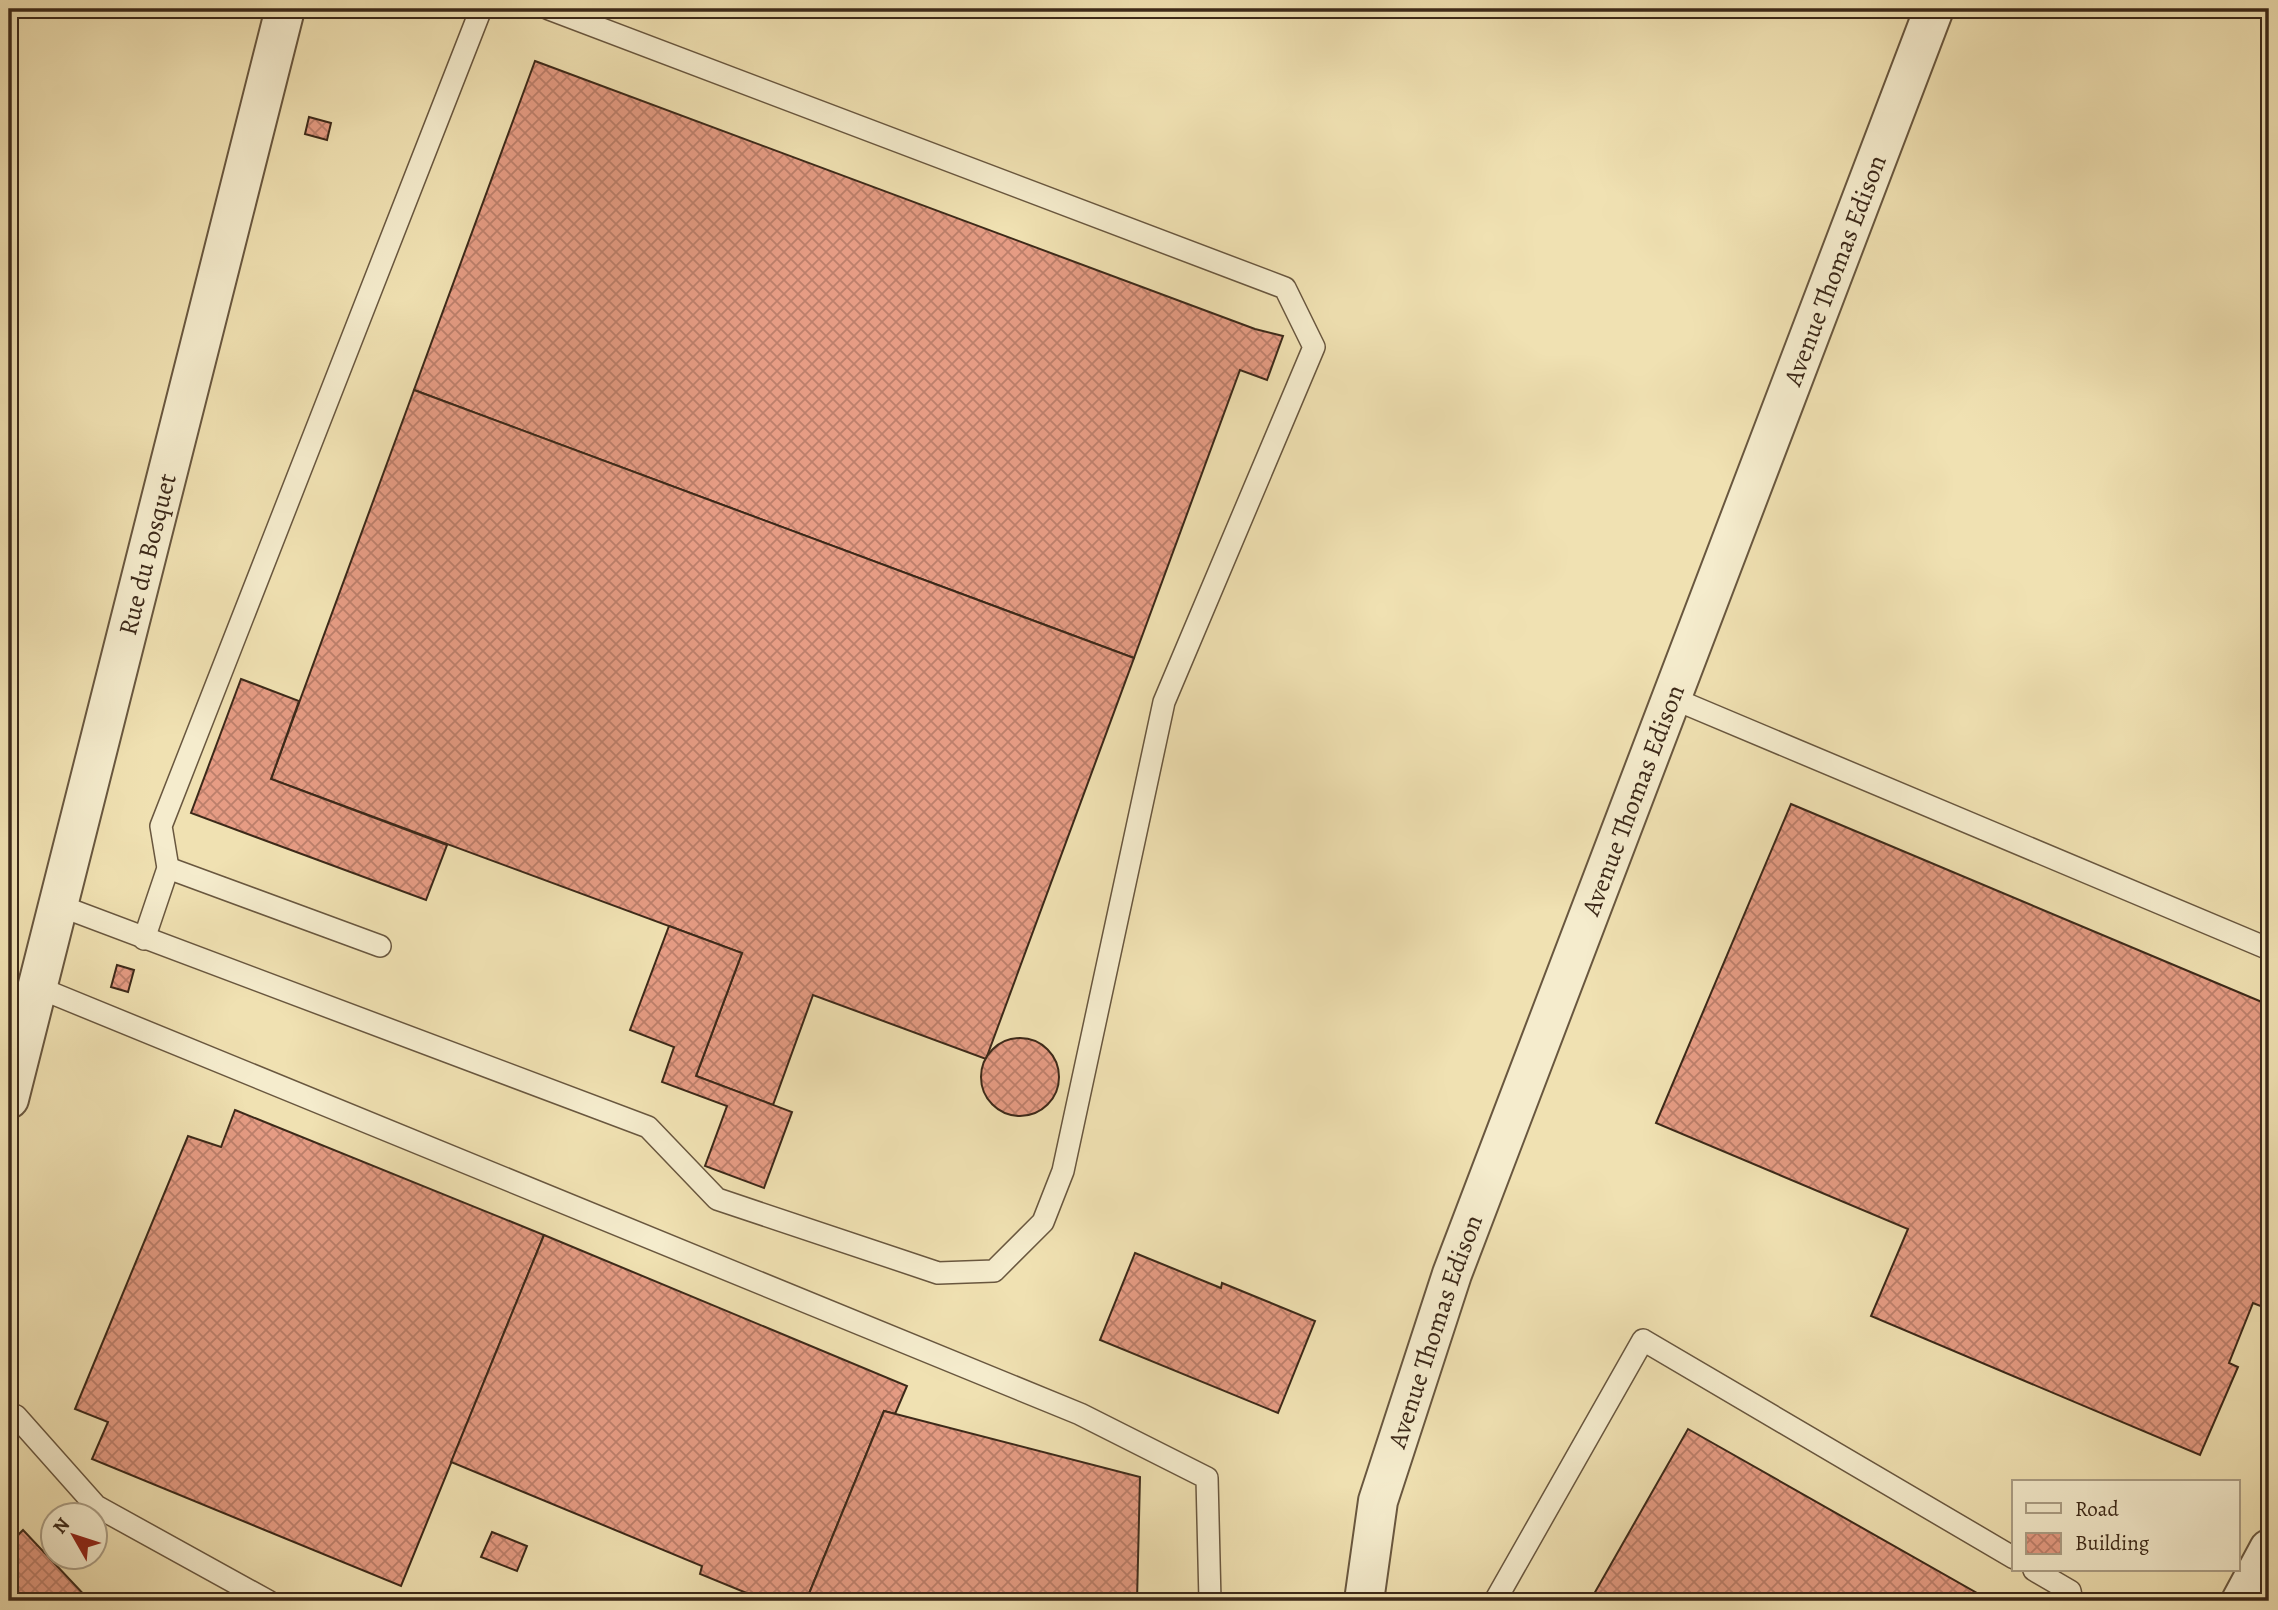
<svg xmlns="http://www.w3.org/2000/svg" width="2278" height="1610" viewBox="0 0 2278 1610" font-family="Alegreya,serif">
	<defs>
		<pattern id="building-cross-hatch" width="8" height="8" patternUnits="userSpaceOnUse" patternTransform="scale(1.75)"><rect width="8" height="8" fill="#e69c84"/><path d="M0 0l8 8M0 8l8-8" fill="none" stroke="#bc7f6b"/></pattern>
	</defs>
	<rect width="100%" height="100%" fill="#f0e1b2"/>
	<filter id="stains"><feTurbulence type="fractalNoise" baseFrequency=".00286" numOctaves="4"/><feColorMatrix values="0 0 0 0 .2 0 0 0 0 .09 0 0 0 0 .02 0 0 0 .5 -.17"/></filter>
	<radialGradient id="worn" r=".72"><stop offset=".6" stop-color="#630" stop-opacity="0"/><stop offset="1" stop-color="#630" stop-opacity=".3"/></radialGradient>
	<g fill="url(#building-cross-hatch)" stroke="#3c2919" stroke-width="2">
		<polygon points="535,61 1255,329 1283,336 1267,380 1240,370 1134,658 414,390"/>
		<polygon points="309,117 331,123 327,140 305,134"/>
		<polygon points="414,390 1134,658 986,1059 813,995 773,1105 696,1076 742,953 271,779"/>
		<polygon points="241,679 299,701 271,779 447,845 426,900 191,813"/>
		<polygon points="1791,804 2269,1005 2269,1293 2263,1307 2253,1303 2229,1363 2238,1367 2200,1455 1871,1316 1908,1229 1656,1123"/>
		<polygon points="669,926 742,953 696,1076 792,1112 764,1188 705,1166 727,1106 662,1082 674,1047 630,1030"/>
		<polygon points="117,965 134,970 128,992 111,987"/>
		<circle cx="1020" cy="1077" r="39"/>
		<polygon points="235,1110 544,1235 401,1586 92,1459 108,1422 75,1409 188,1136 221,1147"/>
		<polygon points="544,1235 907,1386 895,1414 884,1411 806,1601 766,1601 700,1574 702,1566 451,1462"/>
		<polygon points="1135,1253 1221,1288 1222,1283 1315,1321 1278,1413 1100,1340"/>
		<polygon points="884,1411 1140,1477 1137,1601 806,1601"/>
		<polygon points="1688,1429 1991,1601 1590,1601"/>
		<polygon points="23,1530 90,1601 9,1601 9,1544"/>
		<polygon points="492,1532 527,1546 517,1571 481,1557"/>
	</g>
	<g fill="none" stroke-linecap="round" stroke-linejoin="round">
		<g stroke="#69573f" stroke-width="24">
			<g id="lane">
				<polyline points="1672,698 2269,949"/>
				<polyline points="168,868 380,946"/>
				<polyline points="58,905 648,1127 717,1199 938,1273 994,1271 1043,1222 1063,1171 1164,702 1314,347 1285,288 549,9"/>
				<polyline points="144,939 168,868 161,826 481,9"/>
				<polyline points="37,987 1080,1414 1207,1478 1210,1601"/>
				<polyline points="9,1413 16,1416 96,1506 268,1601"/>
				<polyline points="2034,1570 2070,1591 2072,1601"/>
				<polyline points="1495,1601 1643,1340 2014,1558"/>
			</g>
		</g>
		<g stroke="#69573f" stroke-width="42">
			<g id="street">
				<path id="s1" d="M9,1099L285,9"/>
				<path id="s2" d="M1364,1601L1378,1501L1452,1274L1934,9"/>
				<polyline points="2241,1601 2269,1549"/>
			</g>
		</g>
		<use href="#lane" stroke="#f5eccd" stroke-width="21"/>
		<use href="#street" stroke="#f5eccd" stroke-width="38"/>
	</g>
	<g text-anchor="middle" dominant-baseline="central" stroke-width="6" stroke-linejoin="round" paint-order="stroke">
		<g font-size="26" fill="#3c2919" stroke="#f5eccd">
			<text stroke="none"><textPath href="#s2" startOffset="1414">Avenue Thomas Edison</textPath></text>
			<text stroke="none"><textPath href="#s1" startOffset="562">Rue du Bosquet</textPath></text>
			<text stroke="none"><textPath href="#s2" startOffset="847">Avenue Thomas Edison</textPath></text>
			<text stroke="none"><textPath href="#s2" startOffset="280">Avenue Thomas Edison</textPath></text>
		</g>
	</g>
	<rect width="2278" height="1610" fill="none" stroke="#f0e1b2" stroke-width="35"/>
	<rect x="10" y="10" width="2257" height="1589" fill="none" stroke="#3c2919" stroke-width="3.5"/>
	<rect x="18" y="18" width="2243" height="1575" fill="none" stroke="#3c2919" stroke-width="2"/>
	<rect x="2012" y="1480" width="228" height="91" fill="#f5eccd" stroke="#ab9e85" stroke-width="2"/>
	<rect x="2026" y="1503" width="35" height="10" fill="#f5eccd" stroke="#ab9e85" stroke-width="2"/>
	<text x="2075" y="1516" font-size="21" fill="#3c2919">Road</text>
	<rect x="2026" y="1533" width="35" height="21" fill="url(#building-cross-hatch)" stroke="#ab9e85" stroke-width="2"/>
	<text x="2075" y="1550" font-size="21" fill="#3c2919">Building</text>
	<g transform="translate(74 1536) rotate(309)"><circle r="33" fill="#f5eccd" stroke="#ab9e85" stroke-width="2"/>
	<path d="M0-5L12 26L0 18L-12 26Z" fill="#8f2418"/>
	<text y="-10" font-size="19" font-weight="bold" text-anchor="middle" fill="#3c2919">N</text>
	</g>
	<rect width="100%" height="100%" filter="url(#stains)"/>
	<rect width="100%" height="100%" fill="url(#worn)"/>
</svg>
